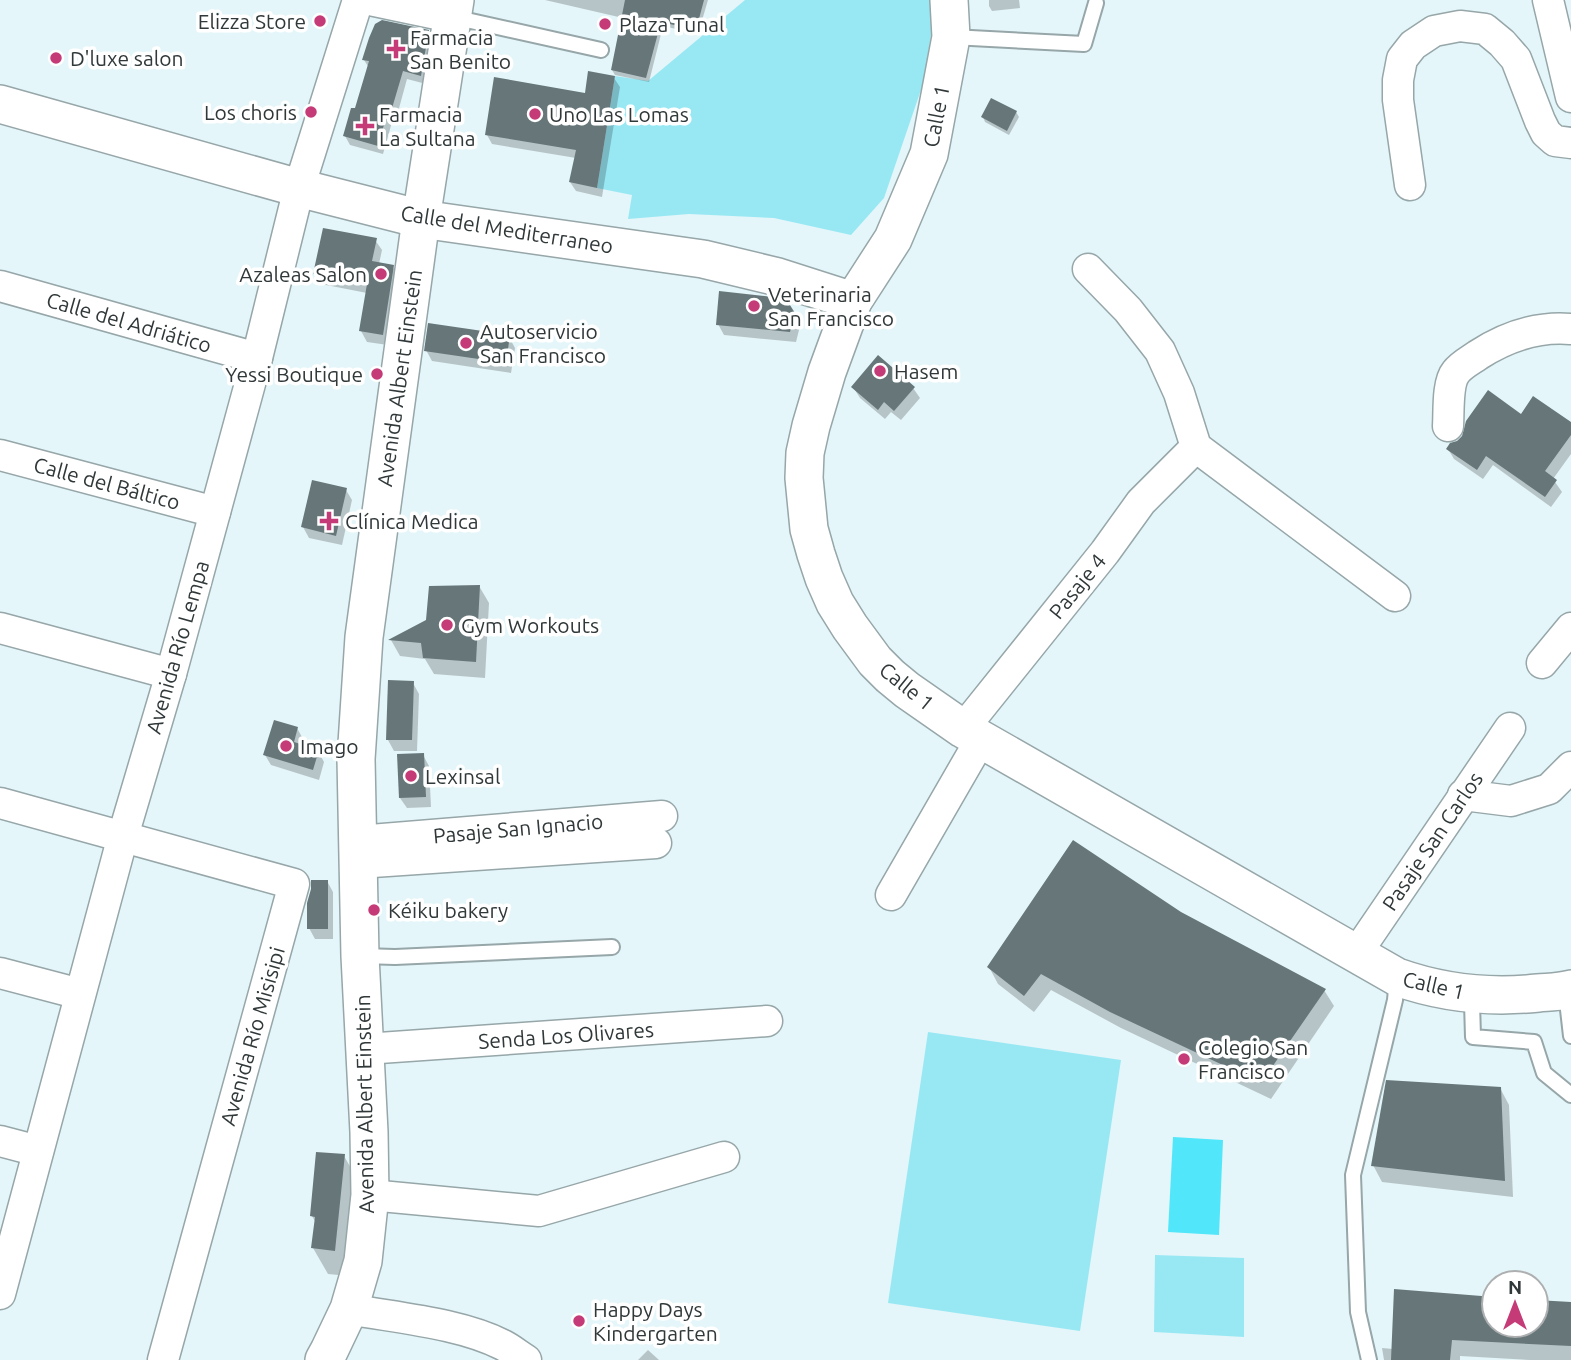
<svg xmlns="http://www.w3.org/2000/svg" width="1571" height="1360" viewBox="0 0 1571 1360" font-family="Ubuntu,sans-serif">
	<rect width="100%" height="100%" fill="#e4f6f9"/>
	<g fill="#98e8f4">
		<polygon points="745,0 932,0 933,23 923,84 884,198 851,235 774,218 689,214 628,219 632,195 597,188 615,76 648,81"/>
		<polygon points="928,1032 1121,1060 1080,1331 888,1303"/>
		<polygon points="1155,1255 1244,1258 1244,1337 1154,1332"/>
	</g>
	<polygon fill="#51e6fa" points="1173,1137 1223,1140 1219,1235 1168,1232"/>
	<g fill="#0003">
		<polygon points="545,0 708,0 698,34 663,26 649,82 615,75 612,70 623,18"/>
		<polygon points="989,0 1019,0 1020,8 992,11 989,6"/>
		<polygon points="428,32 433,41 426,84 407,79 395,123 392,122 383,154 350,145 345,136 356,111 369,68 364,60"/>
		<polygon points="614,78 620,87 602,197 576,191 570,182 576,158 492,144 487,135 586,95"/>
		<polygon points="1016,112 1019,117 1009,135 985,122 983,117"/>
		<polygon points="375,240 382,250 379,264 392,266 399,277 388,345 367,342 361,331 367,293 321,284 315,274"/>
		<polygon points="794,314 800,326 796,342 724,335 718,324"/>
		<polygon points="509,337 515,348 511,373 432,361 426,350"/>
		<polygon points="853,387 913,388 920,398 901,420 891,412 885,419 860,398"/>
		<polygon points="1522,416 1571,425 1571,454 1553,479 1562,492 1551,507 1493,465 1483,479 1454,459 1448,449"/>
		<polygon points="346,490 352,500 342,545 309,538 303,527"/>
		<polygon points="479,586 489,603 485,678 434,674 425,659 400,656 391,640 427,622"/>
		<polygon points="413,683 419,694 417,751 394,751 388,740"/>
		<polygon points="297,728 303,739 301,746 318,751 324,762 319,780 271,765 265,755"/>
		<polygon points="423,755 429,766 431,807 407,808 400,798"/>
		<polygon points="327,881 333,892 333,939 315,939 309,928"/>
		<polygon points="1180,914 1324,990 1334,1006 1271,1099 1121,1028 1051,990 1034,1012 998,984 989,967"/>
		<polygon points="1500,1088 1509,1105 1513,1197 1382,1182 1373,1165"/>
		<polygon points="344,1156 359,1182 349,1276 328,1274 313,1248 316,1223 312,1216"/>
		<polygon points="1494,1298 1494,1325 1536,1325 1536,1302 1571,1304 1571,1360 1530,1360 1460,1356 1460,1360 1384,1360 1382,1348 1393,1349"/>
		<polygon points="648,1350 659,1360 638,1360"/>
	</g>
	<g fill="#667679">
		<polygon points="625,0 704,0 696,30 661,22 646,78 611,70"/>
		<polygon points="382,20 429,30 421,76 403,71 390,115 387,114 378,146 343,136 351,108 355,108 369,61 362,60 369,38 375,24"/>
		<polygon points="588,71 615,76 597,188 569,182 576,150 485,135 494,77 585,93"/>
		<polygon points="991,98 1017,111 1007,131 981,117"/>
		<polygon points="323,228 377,238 372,261 394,265 383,335 359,331 367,284 313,274"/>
		<polygon points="719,291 773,297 788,302 795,313 790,332 716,325"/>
		<polygon points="428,323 510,335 506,363 424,351"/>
		<polygon points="878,355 915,387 894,411 884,402 878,410 851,387"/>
		<polygon points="1488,390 1521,414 1533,396 1571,422 1571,435 1545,471 1557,480 1545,497 1486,456 1477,470 1446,449 1450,443 1457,441 1462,436 1466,421"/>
		<polygon points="312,480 347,488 336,536 301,527"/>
		<polygon points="480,585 476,662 423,658 421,643 388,640 426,620 429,586"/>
		<polygon points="388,680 414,681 412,740 386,740"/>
		<polygon points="274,720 298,727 294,742 319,750 313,770 263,755"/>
		<polygon points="424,753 426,797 399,798 397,754"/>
		<polygon points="1073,840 1181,912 1326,989 1261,1083 1110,1012 1041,974 1024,996 987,967"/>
		<polygon points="311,880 328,880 328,929 307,929 307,903 311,889"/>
		<polygon points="1386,1080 1501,1087 1505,1181 1371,1166"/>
		<polygon points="316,1152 345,1154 335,1251 311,1248 315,1217 310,1216"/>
		<polygon points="1394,1289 1494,1297 1494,1325 1536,1325 1536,1300 1571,1302 1571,1346 1452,1340 1450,1360 1391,1360"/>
	</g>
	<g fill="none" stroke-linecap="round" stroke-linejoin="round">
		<g stroke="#96a6a9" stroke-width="18">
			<g id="service">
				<polyline points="453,17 601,50"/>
				<polyline points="952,37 1084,44 1096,3"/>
				<polyline points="362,956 395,957 612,947"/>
				<polyline points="1566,992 1571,1036"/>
				<polyline points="1474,994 1472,1002 1473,1037 1534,1042 1544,1073 1571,1095"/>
				<polyline points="1369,1360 1358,1312 1353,1175 1395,1000 1397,978"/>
			</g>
		</g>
		<g stroke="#96a6a9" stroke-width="33">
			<g id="minor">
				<polyline points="370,0 451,17"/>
				<polyline points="1548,0 1571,97"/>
				<polyline points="1410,185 1398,100 1398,80 1402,59 1413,45 1434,31 1460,26 1485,29 1502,43 1516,59 1540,121 1546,133 1555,141 1571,143"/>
				<polyline points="1088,269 1128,310 1160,351 1179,393 1196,447 1395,596"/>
				<polyline points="0,286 257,358"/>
				<path d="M1448,426C1449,411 1447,383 1456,372C1461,365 1471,360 1478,355C1506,337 1537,326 1571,329"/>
				<polyline points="0,455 215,512"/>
				<polyline points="0,628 171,674"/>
				<polyline points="1542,663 1571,628"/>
				<polyline points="963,729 1105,552 1141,502 1196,447"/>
				<polyline points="1463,795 1511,801 1549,789 1571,767"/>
				<polyline points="0,803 294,884 163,1360"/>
				<polyline points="358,841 662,816"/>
				<polyline points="358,863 656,843"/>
				<polyline points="891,895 981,739"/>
				<polyline points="1356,954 1510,728"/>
				<polyline points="0,973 80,994"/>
				<polyline points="365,1049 767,1021"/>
				<polyline points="0,1141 38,1151"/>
				<polyline points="370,1195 539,1211 724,1157"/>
				<polyline points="0,1294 123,836 171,674 257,358 299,188 358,0"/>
				<path d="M349,1309C397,1318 460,1323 503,1345C511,1349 518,1355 526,1360"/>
			</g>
		</g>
		<g stroke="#96a6a9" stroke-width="40">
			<g id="tertiary">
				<path d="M949,0L951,37L929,154L893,239L853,301L827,372L811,426L805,453L804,478L809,529L816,554L824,578L835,603L850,627L875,661L890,676L907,690L963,729L1397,977C1442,993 1490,998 1538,993C1549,992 1560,992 1571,989"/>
				<polyline points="0,104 299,188 421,219 703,259 778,277 853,301"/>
				<polyline points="324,1360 329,1351 349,1309 363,1261 370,1195 369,1132 360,956 356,759 364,637 421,219 455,0"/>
			</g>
		</g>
		<use href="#service" stroke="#fff" stroke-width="14"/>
		<use href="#minor" stroke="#fff" stroke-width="30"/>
		<use href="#tertiary" stroke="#fff" stroke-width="37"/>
	</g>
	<g fill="#c43b77" stroke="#fff" stroke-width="2.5">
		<circle cx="320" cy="21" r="7"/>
		<circle cx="605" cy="24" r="7"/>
		<path d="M392.5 38.5h7v7h7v7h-7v7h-7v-7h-7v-7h7z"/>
		<circle cx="56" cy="58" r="7"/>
		<circle cx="311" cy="112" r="7"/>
		<circle cx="535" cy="114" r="7"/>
		<path d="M361.5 115.5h7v7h7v7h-7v7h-7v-7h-7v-7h7z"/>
		<circle cx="381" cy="274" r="7"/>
		<circle cx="754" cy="306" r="7"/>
		<circle cx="466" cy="343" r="7"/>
		<circle cx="880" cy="371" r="7"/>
		<circle cx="377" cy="374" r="7"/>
		<path d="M325.5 510.5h7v7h7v7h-7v7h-7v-7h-7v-7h7z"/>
		<circle cx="447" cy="625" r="7"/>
		<circle cx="286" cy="746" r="7"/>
		<circle cx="411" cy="776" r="7"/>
		<circle cx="374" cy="910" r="7"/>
		<circle cx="1184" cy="1059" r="7"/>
		<circle cx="579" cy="1321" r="7"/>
	</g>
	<g text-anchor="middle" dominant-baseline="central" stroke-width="7" stroke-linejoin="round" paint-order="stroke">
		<g font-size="21" fill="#313839" stroke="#fff" text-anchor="start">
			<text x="306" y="21" text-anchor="end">Elizza Store</text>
			<text x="619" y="24">Plaza Tunal</text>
			<text x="410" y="37">Farmacia<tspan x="410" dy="24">San Benito</tspan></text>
			<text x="70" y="58">D'luxe salon</text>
			<text x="297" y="112" text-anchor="end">Los choris</text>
			<text x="379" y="114">Farmacia<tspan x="379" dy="24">La Sultana</tspan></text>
			<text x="549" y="114">Uno Las Lomas</text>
			<text x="367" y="274" text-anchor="end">Azaleas Salon</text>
			<text x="768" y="294">Veterinaria<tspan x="768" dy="24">San Francisco</tspan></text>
			<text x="480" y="331">Autoservicio<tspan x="480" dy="24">San Francisco</tspan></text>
			<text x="894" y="371">Hasem</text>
			<text x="363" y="374" text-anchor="end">Yessi Boutique</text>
			<text x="345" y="521">Clínica Medica</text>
			<text x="461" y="625">Gym Workouts</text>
			<text x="300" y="746">Imago</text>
			<text x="425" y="776">Lexinsal</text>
			<text x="388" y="910">Kéiku bakery</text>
			<text x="1198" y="1047">Colegio San<tspan x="1198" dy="24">Francisco</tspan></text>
			<text x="593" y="1309">Happy Days<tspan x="593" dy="24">Kindergarten</tspan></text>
		</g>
		<g font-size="21" fill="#313839" stroke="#fff">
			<text transform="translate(936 116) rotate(-79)">Calle 1</text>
			<text transform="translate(507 229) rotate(9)">Calle del Mediterraneo</text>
			<text transform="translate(129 322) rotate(16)">Calle del Adriático</text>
			<text transform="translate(399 378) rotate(-82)">Avenida Albert Einstein</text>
			<text transform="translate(107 483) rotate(15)">Calle del Báltico</text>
			<text transform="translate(1077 586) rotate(-51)">Pasaje 4</text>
			<text transform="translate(177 647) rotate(-74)">Avenida Río Lempa</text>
			<text transform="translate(907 686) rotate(39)">Calle 1</text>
			<text transform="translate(518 828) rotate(-5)">Pasaje San Ignacio</text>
			<text transform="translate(1432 841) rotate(-56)">Pasaje San Carlos</text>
			<text transform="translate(1434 985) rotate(13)">Calle 1</text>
			<text transform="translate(566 1035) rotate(-4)">Senda Los Olivares</text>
			<text transform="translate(252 1036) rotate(-74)">Avenida Río Misisipi</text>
			<text transform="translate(364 1104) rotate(-91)">Avenida Albert Einstein</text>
		</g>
	</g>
	<g transform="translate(1515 1304)"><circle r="33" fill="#ffffff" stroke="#adafb0" stroke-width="2"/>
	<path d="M0-5L12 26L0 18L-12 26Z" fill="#c43b77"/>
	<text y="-10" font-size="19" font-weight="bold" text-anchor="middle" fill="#313839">N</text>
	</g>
</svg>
